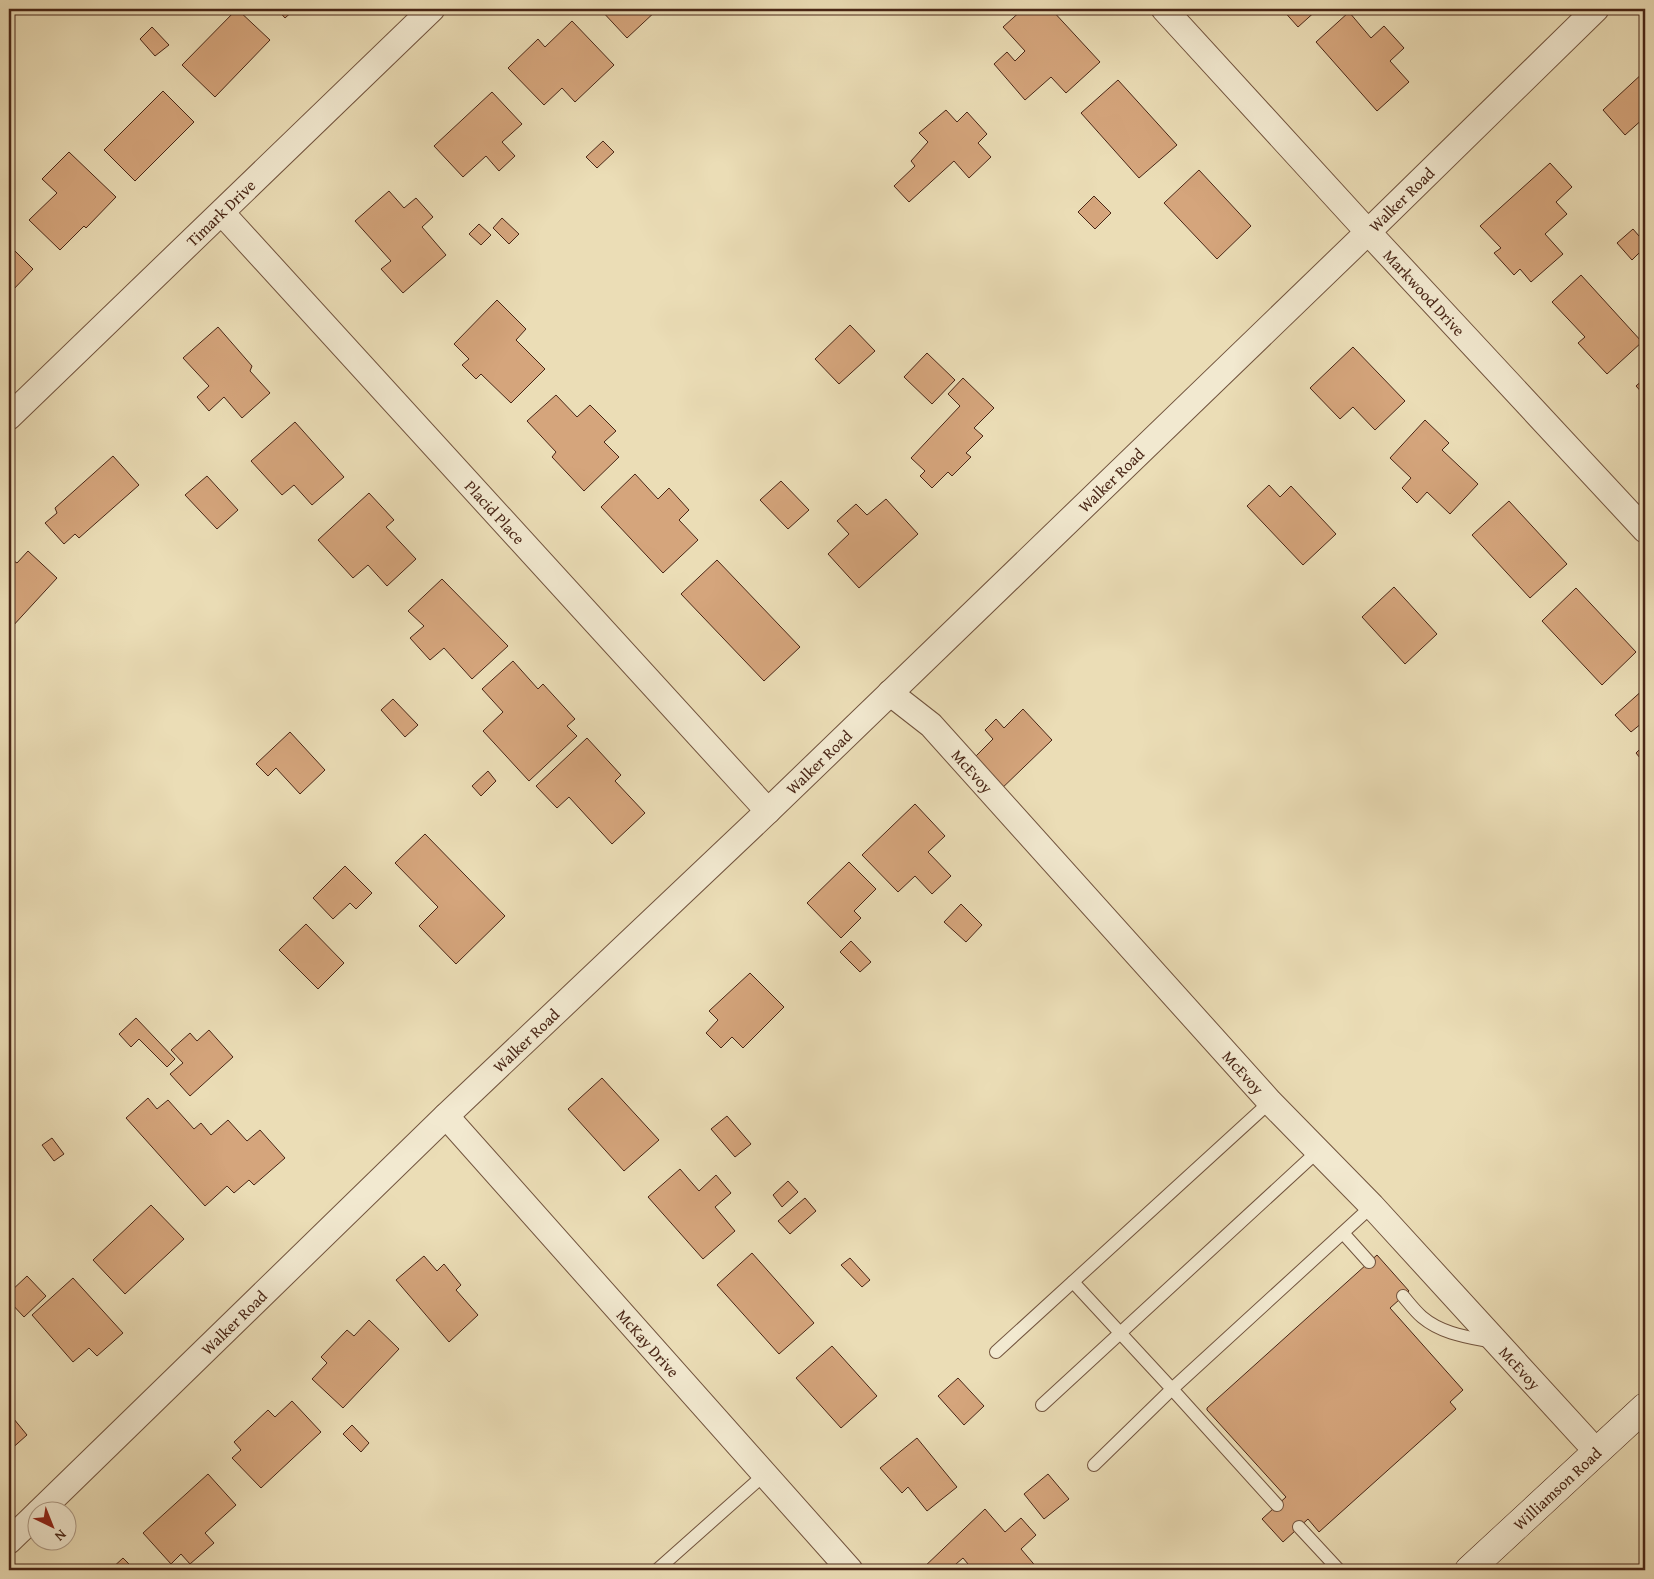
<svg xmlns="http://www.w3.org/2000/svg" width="1654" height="1579" viewBox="0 0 1654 1579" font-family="'Gentium Book Plus',serif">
	<rect width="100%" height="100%" fill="#ebddb6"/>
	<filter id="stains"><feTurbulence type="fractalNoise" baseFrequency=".004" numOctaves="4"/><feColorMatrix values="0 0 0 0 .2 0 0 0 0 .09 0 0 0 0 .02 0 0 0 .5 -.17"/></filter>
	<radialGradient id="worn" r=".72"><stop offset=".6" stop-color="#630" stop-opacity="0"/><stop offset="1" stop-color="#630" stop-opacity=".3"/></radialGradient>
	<g fill="#d5a57c" stroke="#492616">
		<polygon points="237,9 270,40 215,97 182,65"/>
		<polygon points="277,9 295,9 285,18"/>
		<polygon points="600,9 658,9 627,38"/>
		<polygon points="1023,9 1051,9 1100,62 1066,93 1051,77 1025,100 994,64 1007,52 1015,61 1025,51 1003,27"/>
		<polygon points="1282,9 1318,9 1298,27"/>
		<polygon points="1349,12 1371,38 1384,26 1404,48 1390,61 1409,82 1377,111 1316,42"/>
		<polygon points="572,21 614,65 575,102 562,88 544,105 508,68 538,39 545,47"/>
		<polygon points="152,27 169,45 155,56 140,39"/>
		<polygon points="1645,71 1645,117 1625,135 1603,110"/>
		<polygon points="1118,80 1177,145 1139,178 1081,113"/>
		<polygon points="163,91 194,122 135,181 104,150"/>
		<polygon points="492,92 522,124 502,142 515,156 499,171 486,156 463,177 434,146"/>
		<polygon points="946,110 957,122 967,112 987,134 978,143 991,157 969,178 954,161 909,202 894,186 915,166 911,161 928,142 919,133"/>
		<polygon points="603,141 614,152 597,168 586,157"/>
		<polygon points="69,152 116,197 86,228 84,226 60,250 29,220 57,193 42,179"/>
		<polygon points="1550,163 1572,187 1556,202 1567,214 1545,234 1563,254 1531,282 1520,269 1514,275 1494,253 1501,248 1480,226"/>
		<polygon points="1199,170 1251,226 1217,259 1164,203"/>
		<polygon points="389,191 404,208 416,198 433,217 422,227 446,255 403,293 381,269 391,261 355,221"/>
		<polygon points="1094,196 1111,213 1095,229 1078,212"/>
		<polygon points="502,218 519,234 509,244 493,228"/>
		<polygon points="479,224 491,235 481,245 469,234"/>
		<polygon points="1633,229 1645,243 1645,247 1632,260 1617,243"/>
		<polygon points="9,245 33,269 11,292 9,290"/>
		<polygon points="1581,275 1642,342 1607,374 1578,343 1585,337 1552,302"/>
		<polygon points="497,300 526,329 516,340 545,369 511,403 481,374 476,379 462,365 469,359 454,344"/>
		<polygon points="850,325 875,351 839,384 815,359"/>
		<polygon points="218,327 252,366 250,371 270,393 242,418 224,397 209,411 197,397 209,386 183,358"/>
		<polygon points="1353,347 1405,401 1375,430 1353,407 1340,419 1310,388"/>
		<polygon points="927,353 955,380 932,404 904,377"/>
		<polygon points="963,378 994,408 974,428 983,436 966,453 971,457 952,476 948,472 932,488 920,476 925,471 911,458 960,406 948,394"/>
		<polygon points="1645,378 1645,396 1636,386"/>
		<polygon points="556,395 577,417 590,405 616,431 604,442 619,457 584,491 552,457 556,452 527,421"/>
		<polygon points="1425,420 1449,443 1442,450 1478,484 1450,514 1427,492 1417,503 1402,488 1411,478 1390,458"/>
		<polygon points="295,422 344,477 312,505 294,485 282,495 251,461"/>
		<polygon points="113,456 139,485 79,538 75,534 64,544 45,523 57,513 55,508"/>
		<polygon points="635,474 658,499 669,488 689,510 679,520 698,540 663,573 601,507"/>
		<polygon points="207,476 238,510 217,529 185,495"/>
		<polygon points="781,481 809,510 788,529 760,500"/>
		<polygon points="1269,485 1280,497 1291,486 1336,534 1303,565 1247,506"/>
		<polygon points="369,493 394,520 386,527 416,559 387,586 368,565 353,578 318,540"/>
		<polygon points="886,499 918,534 859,588 828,554 849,534 837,521 856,504 867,515"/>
		<polygon points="1509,501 1567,564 1530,598 1472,535"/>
		<polygon points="28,551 57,578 11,628 9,625 9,567 14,561 17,563"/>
		<polygon points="717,560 800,647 764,681 681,594"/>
		<polygon points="442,579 508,646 472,679 444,648 430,660 410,638 424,626 408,611"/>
		<polygon points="1394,587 1437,634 1405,664 1362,617"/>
		<polygon points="1576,588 1636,652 1602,685 1542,621"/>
		<polygon points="513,661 538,689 543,684 575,719 567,726 577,736 529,781 483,731 503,712 482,689"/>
		<polygon points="1645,688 1645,727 1642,723 1631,732 1615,715"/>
		<polygon points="393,699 418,725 405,737 381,710"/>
		<polygon points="1023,709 1052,740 996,794 967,765 993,739 985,730 996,719 1004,728"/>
		<polygon points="290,732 325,770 300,794 276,768 268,776 256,764"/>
		<polygon points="587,738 621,775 615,781 645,813 612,844 569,797 557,808 536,786"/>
		<polygon points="1645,744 1645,764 1636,753"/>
		<polygon points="488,771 496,781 481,796 472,786"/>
		<polygon points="915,804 945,836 928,852 951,876 932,894 915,876 898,892 862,855"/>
		<polygon points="425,834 505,916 456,964 419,926 438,907 395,863"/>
		<polygon points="849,862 876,889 854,911 861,918 841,938 807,903"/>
		<polygon points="345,866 372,893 356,909 350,903 333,919 313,898"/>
		<polygon points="961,904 982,925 966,942 944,922"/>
		<polygon points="306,924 344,963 318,989 279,950"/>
		<polygon points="851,941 871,962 860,972 840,952"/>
		<polygon points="750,973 784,1007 743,1048 732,1037 721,1048 706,1033 718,1020 709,1011"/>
		<polygon points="136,1018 175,1059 167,1067 139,1039 131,1047 119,1034"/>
		<polygon points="209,1030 233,1057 190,1096 170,1074 183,1063 171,1050 190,1033 197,1041"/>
		<polygon points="602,1078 659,1140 624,1171 568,1109"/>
		<polygon points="148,1098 157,1109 168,1100 194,1129 201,1123 211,1135 228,1120 247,1141 260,1130 285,1158 254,1185 249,1180 234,1193 227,1186 205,1206 126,1118"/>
		<polygon points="727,1116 751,1144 735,1157 711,1129"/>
		<polygon points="52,1138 64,1154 54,1161 42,1145"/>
		<polygon points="680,1169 699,1191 716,1175 731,1193 715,1207 735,1231 703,1259 648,1197"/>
		<polygon points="788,1181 798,1192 782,1207 773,1195"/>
		<polygon points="805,1198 816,1211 790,1234 778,1221"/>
		<polygon points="151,1205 184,1239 125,1294 93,1260"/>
		<polygon points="752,1253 814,1323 779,1354 717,1285"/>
		<polygon points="1377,1255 1409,1291 1390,1308 1463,1390 1450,1402 1456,1409 1319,1532 1308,1519 1283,1542 1262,1519 1286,1497 1207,1410 1207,1408"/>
		<polygon points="424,1256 437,1271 444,1264 461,1285 456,1290 478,1315 449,1342 396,1280"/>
		<polygon points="850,1258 870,1280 862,1287 841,1265"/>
		<polygon points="27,1276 46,1296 24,1317 9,1301 9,1293"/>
		<polygon points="73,1278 123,1333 97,1356 89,1348 73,1362 32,1315"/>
		<polygon points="369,1320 399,1349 343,1408 312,1379 327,1363 321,1357 347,1330 354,1336"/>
		<polygon points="832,1346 877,1396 841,1428 796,1378"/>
		<polygon points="958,1378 984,1406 964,1425 938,1396"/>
		<polygon points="292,1401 321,1432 261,1488 232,1458 241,1450 234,1442 268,1410 275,1417"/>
		<polygon points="9,1413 27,1435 9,1451"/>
		<polygon points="352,1425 369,1443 361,1452 343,1434"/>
		<polygon points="917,1438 957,1487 927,1511 908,1487 902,1493 880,1468"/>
		<polygon points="208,1474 236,1505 205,1533 214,1543 190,1564 181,1554 171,1564 143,1533"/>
		<polygon points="1048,1474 1069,1499 1044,1519 1024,1494"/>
		<polygon points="985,1509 1005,1532 1021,1518 1036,1535 1021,1549 1038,1569 973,1570 963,1558 949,1570 923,1570 922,1569"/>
		<polygon points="123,1558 135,1570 110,1570"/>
	</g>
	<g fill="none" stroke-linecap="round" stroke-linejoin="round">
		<g stroke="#72543e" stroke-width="14">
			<g id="lane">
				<polyline points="1343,1233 1369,1262"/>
				<polyline points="1073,1282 1172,1389 1094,1465"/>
				<path d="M1403,1296C1409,1303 1415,1311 1422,1317C1442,1334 1468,1337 1493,1342"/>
				<polyline points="996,1352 1270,1102"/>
				<polyline points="1042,1405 1318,1151"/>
				<polyline points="1277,1505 1172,1389 1372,1206"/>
				<polyline points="1299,1527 1339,1570"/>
				<polyline points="657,1570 765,1474"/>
			</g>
		</g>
		<g stroke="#72543e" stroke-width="27">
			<g id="street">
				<path id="s1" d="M1164,9L1368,232L1645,530"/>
				<path id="s2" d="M222,213L768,811"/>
				<path id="s3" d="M9,417L432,9"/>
				<path id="s4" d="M890,693L931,725L1270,1102L1372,1206L1597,1452"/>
				<path id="s5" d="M446,1116L850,1570"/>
				<path id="s6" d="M39,1512L446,1116L768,811L1368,232L1596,9"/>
				<polyline points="9,1541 38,1513"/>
			</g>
		</g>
		<g stroke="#492616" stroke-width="29">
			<g id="secondary">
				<path id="s7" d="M1469,1570L1645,1407"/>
			</g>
		</g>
		<use href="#lane" stroke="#f2e9d0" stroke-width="12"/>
		<use href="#street" stroke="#f2e9d0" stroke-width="25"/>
		<use href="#secondary" stroke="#f2e9d0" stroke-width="28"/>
	</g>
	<g text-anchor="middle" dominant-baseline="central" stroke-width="4" stroke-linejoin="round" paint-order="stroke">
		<g font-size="16" fill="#492616" stroke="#f2e9d0">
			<text stroke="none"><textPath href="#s6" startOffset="1892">Walker Road</textPath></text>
			<text stroke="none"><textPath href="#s3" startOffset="294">Timark Drive</textPath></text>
			<text stroke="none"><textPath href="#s1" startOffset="385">Markwood Drive</textPath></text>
			<text stroke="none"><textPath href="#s6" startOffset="1488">Walker Road</textPath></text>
			<text stroke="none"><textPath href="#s2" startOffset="405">Placid Place</textPath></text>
			<text stroke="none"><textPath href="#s6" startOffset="1082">Walker Road</textPath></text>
			<text stroke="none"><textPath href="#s4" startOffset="114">McEvoy</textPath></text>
			<text stroke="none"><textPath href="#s6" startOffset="678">Walker Road</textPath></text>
			<text stroke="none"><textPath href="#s4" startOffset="519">McEvoy</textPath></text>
			<text stroke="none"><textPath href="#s6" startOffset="272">Walker Road</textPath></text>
			<text stroke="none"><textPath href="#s5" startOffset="304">McKay Drive</textPath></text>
			<text stroke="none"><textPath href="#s4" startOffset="924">McEvoy</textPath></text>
			<text stroke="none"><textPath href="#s7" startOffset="120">Williamson Road</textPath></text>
		</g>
	</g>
	<rect width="1654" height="1579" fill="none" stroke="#ebddb6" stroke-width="30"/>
	<rect x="10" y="10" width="1634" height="1559" fill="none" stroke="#492616" stroke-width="2.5"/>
	<rect x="15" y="15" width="1624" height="1549" fill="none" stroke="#492616"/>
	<g transform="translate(52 1526) rotate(137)"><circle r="24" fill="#f2e9d0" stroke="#ae9b86"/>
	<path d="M0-4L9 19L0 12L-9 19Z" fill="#8f2418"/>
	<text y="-8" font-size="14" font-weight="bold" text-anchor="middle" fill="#492616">N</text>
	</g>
	<rect width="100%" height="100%" filter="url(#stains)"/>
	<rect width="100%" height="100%" fill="url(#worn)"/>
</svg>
